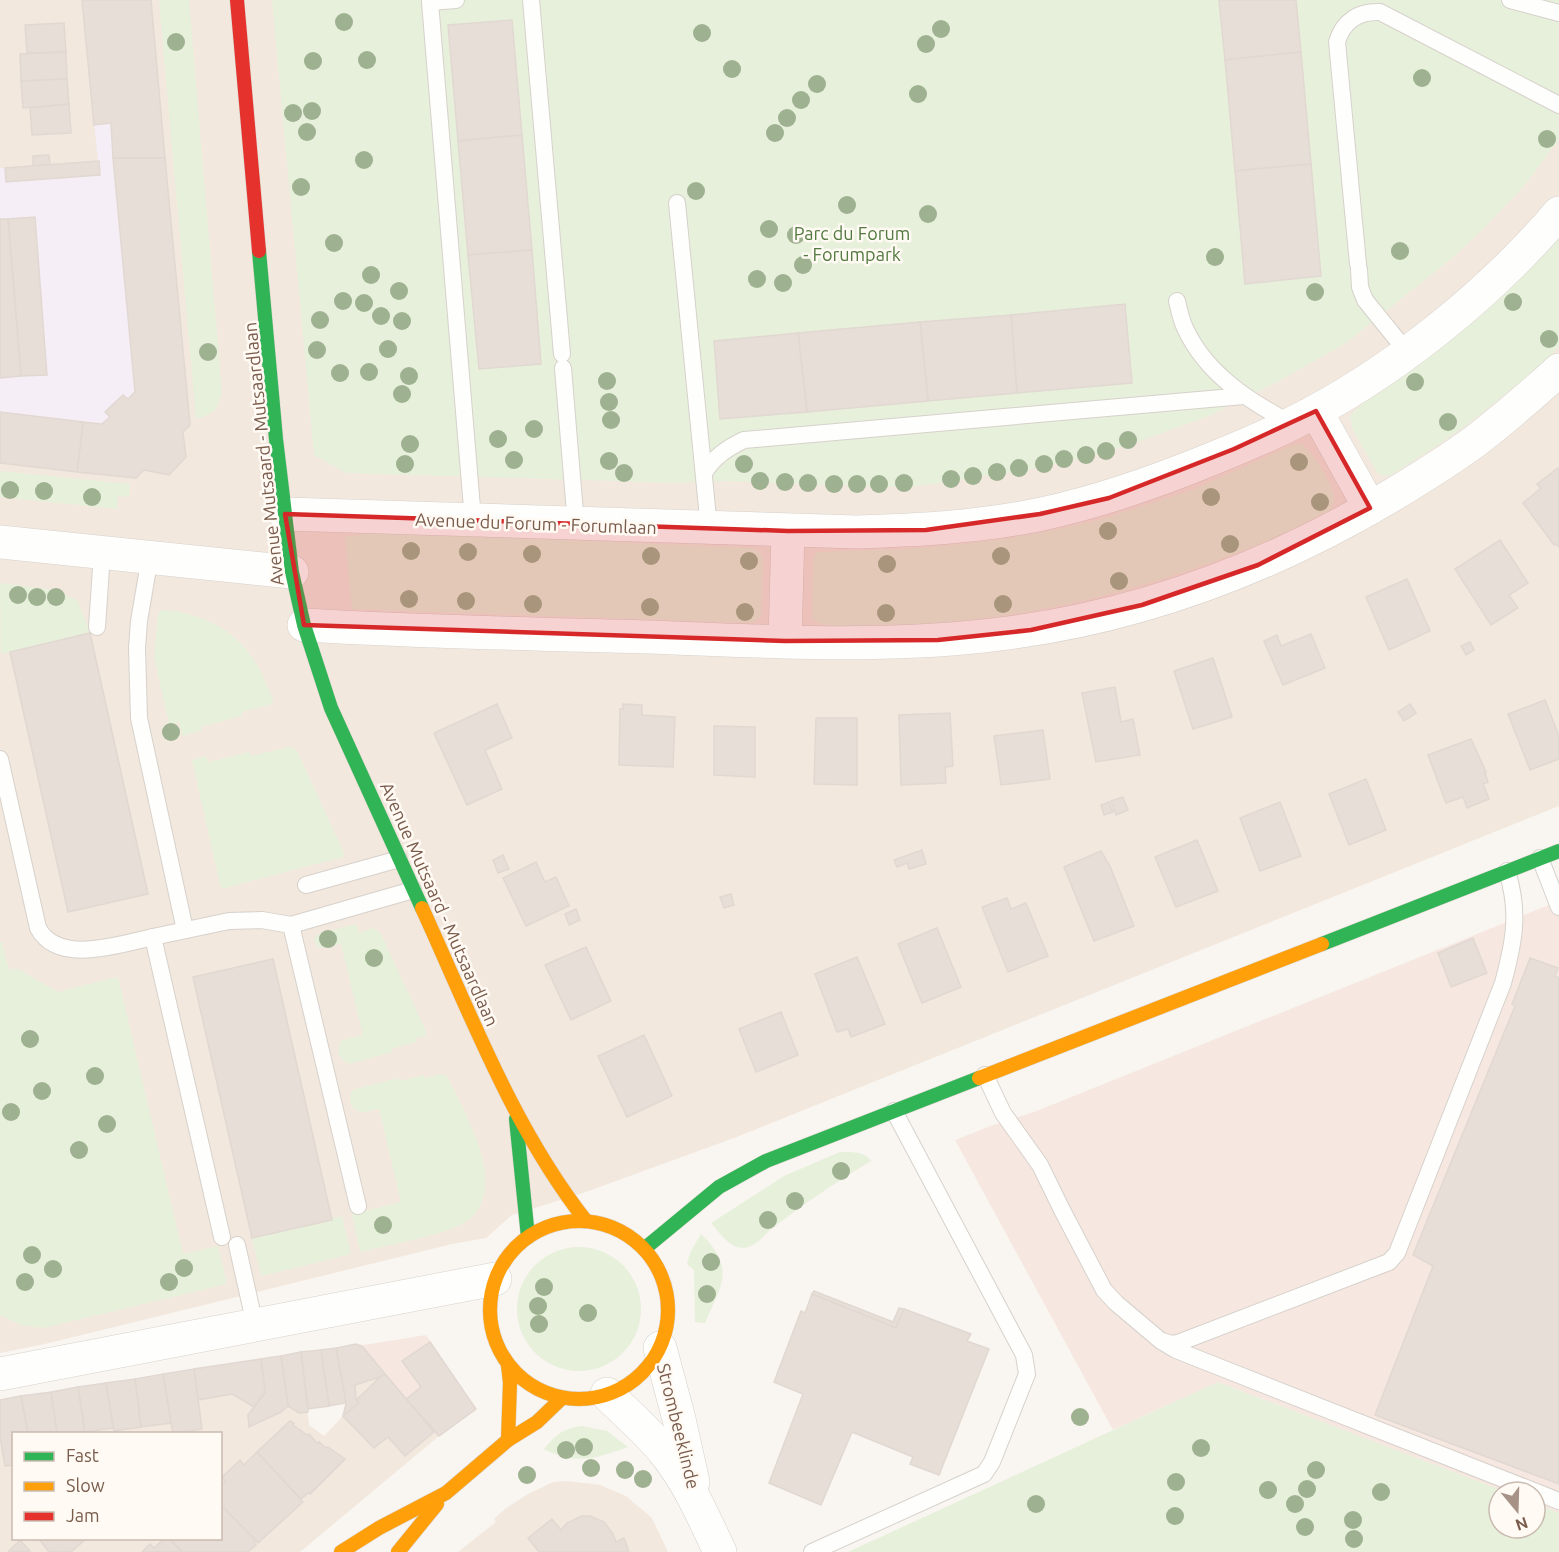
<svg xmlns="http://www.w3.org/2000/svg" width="1559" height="1552" viewBox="0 0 1559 1552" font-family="Ubuntu,sans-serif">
	<rect width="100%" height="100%" fill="#f9f5f0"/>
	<g fill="#f2e8de" fill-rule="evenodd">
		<polygon points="0,0 1559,0 1559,806 734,1138 583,1193 512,1215 486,1238 452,1244 49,1343 0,1353"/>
		<path d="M356,1344L363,1347L439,1436L300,1552H0V1400L301,1352L309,1425L324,1436L343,1416L346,1404L336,1348ZM14,1434H220V1538H14Z"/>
		<polygon points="567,1481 600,1485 626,1496 652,1518 668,1552 458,1552 496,1522 494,1519 505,1509 528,1494 553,1482"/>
	</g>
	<g fill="#f6e8e1">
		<polygon points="1559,901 1559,1513 1535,1503 1535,1492 1505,1492 1218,1382 1113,1430 955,1140 993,1125 1034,1112"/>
		<polygon points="426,1335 476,1409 439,1436 363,1348 356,1344 364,1345"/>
	</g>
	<polygon fill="#f6eef6" points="82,0 165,158 190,425 183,432 186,457 169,475 144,470 136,478 0,463 0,168 98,161"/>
	<g fill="#e7f0db">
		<path d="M159,0H189L222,392C217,411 214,413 196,419Z"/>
		<polygon points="272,0 1559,0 1559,139 1525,185 1483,229 1451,259 1346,343 1277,382 1211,415 1129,445 1100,454 1027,470 916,486 879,487 723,481 679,483 346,473 314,455"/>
		<path d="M1559,239V347L1532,372L1468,424L1435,447L1391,475L1384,476L1377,472L1353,430L1350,416C1365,398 1403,378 1423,362C1472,325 1517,284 1559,239Z"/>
		<path d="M1295,444H1302C1312,452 1332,483 1334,496C1335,501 1333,505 1330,510C1311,519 1293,530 1273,538C1146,592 1010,625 872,626C856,626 821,631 812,617L813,563L814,556L818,552L903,549L957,545L1010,538L1059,529L1099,520L1192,490Z"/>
		<polygon points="0,471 130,484 129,497 118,496 117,509 0,497"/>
		<polygon points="374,532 753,548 761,553 763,559 761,616 753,623 352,609 345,537"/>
		<polygon points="0,583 54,590 78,601 90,633 1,654"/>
		<path d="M161,610C195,611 229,626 250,654C260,667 266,684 273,699L272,704L242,712V716L201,727V731L182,736L179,722L169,724L154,657L158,614Z"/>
		<polygon points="290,747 297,751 344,853 343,857 221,889 192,760 206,756 208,762 250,752 251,756"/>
		<path d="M356,924L359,933L372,928L380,932L427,1033L425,1036L416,1038V1042L392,1049V1052L349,1064C338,1059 335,1051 342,1040L363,1035L341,944L320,948L317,947L314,939L318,934Z"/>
		<polygon points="0,942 2,942 9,970 18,969 58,992 118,977 183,1254 218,1246 227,1284 43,1328 21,1325 0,1315"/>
		<path d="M441,1074L447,1076C464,1112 511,1188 467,1221C447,1235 387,1245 360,1252L352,1214L401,1202L379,1109C367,1111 356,1117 350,1102L351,1092L355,1089L399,1078L400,1081L423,1075L425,1078Z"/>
		<path d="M840,1152C851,1152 865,1151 871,1161C836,1182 802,1205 770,1230C762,1237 755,1247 744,1248C729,1248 720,1233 711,1223L784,1176Z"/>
		<polygon points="342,1216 351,1254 261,1276 252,1238"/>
		<path d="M701,1234C736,1269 722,1283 705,1323L695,1322L694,1270L687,1264L691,1251Z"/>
		<circle cx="579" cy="1309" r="62"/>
		<polygon points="1218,1382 1506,1492 1499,1492 1499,1528 1535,1528 1535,1503 1559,1513 1559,1552 848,1552"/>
		<path d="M582,1426L607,1431L628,1447C597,1458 576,1466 544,1449C557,1434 562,1429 582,1426Z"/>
	</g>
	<g fill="#e6ded7" stroke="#e2d8d2" stroke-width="1.5">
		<polygon points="82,0 151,0 165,158 113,158 111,123 94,125"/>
		<polygon points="1219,0 1296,0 1301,52 1225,60"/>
		<polygon points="512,20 522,135 458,141 448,25"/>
		<polygon points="64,23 66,52 27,53 25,25"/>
		<polygon points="66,52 67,79 21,81 20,54"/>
		<polygon points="1301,52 1311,164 1235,171 1225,60"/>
		<polygon points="67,79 69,104 23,108 21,81"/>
		<polygon points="69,104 71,133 32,135 30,108"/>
		<polygon points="522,135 532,250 468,255 458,141"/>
		<polygon points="49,155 50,165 33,166 33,156"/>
		<polygon points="113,158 165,158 190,425 183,432 186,457 169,475 144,470 136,478 77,472 83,422 102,424 110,417 105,412 123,395 128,399 135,392"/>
		<polygon points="99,161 100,175 6,182 5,168"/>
		<polygon points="1311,164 1321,276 1245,284 1235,171"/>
		<polygon points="35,217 47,375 21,376 8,219"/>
		<polygon points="0,219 8,219 21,376 0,378"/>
		<polygon points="532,250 541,364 479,369 468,255"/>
		<polygon points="1125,304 1132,383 1017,393 1011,315"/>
		<polygon points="1011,315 1017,393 928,401 920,322"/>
		<polygon points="920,322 928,401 807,412 798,333"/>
		<polygon points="798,333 807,412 720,419 714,341"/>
		<polygon points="0,412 83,422 77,472 0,463"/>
		<polygon points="1558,468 1559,470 1559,547 1556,544 1554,545 1523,503 1541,488 1537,484"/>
		<polygon points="1500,540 1528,583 1509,595 1518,608 1491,625 1455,569"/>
		<polygon points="1407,579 1430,631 1389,650 1366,597"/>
		<polygon points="90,633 148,894 68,912 10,652"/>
		<polygon points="1311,634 1325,668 1283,685 1264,641 1277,635 1281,646"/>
		<polygon points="1470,642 1474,650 1466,655 1461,646"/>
		<polygon points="1213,658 1232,717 1193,729 1174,671"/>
		<polygon points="1115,687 1121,722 1133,719 1140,755 1096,762 1082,693"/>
		<polygon points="1545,700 1559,736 1559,759 1530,770 1508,714"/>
		<polygon points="497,704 512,738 485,750 502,789 467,805 434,733"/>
		<polygon points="623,704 642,705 642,715 675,717 673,767 619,765 620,709 623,709"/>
		<polygon points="1410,704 1416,713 1404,721 1398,712"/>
		<polygon points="950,713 953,766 945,767 946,783 901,785 899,715"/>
		<polygon points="816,718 857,718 857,785 814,784"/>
		<polygon points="714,726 755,727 755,777 714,775"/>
		<polygon points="1043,730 1050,779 1001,785 994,736"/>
		<polygon points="1471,739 1486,772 1485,773 1488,782 1483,784 1489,799 1467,808 1463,797 1446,803 1428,755"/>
		<polygon points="1366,779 1386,830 1349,845 1329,794"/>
		<polygon points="1123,797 1128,810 1116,815 1111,801"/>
		<polygon points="1109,802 1113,812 1104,815 1101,805"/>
		<polygon points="1280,802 1301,856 1260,871 1240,818"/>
		<polygon points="1197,840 1218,891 1176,907 1155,857"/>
		<polygon points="922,850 926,864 909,869 907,863 897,867 894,860"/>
		<polygon points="1101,851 1110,866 1134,926 1094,941 1064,867"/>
		<polygon points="503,855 509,869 498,873 493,860"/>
		<polygon points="536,862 545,882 556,877 569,906 526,926 503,878"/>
		<polygon points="731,894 734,905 724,908 720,897"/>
		<polygon points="1007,898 1011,909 1026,903 1048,956 1008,972 982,907"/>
		<polygon points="576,909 580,920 569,925 565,914"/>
		<polygon points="937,928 961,987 922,1003 898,944"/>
		<polygon points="1473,938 1487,973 1451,987 1438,953"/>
		<polygon points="586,947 611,1001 571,1020 545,965"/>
		<polygon points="857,957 885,1024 851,1037 848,1029 837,1032 815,974"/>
		<polygon points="1530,958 1558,968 1555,976 1559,978 1559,1484 1375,1415 1433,1266 1413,1255 1515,1006 1512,1004"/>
		<polygon points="273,959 332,1220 252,1238 193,977"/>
		<polygon points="781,1012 798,1055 756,1072 739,1029"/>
		<polygon points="644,1035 672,1096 627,1117 598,1056"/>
		<polygon points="814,1291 893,1322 899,1308 904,1309 896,1328 812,1294"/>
		<polygon points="812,1294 896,1328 904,1309 971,1334 967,1341 989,1349 939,1475 910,1464 913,1457 852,1432 821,1505 769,1483 803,1394 774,1382 801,1311 805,1313"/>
		<polygon points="430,1342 476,1409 439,1436 406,1399 421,1387 402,1361"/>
		<polygon points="356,1344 363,1347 386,1375 355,1385 356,1400 359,1403 343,1416 346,1404 336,1348"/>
		<polygon points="336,1348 346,1403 329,1406 321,1350"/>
		<polygon points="321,1350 329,1406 308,1409 301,1352"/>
		<polygon points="301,1352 308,1412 299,1413 288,1406 281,1356"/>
		<polygon points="281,1356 288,1406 281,1412 249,1427 248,1415 265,1392 261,1359"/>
		<polygon points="261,1359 265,1392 254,1407 232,1394 198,1400 194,1369"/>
		<polygon points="194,1369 202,1429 173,1434 163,1374"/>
		<polygon points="163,1374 171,1423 141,1427 135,1379"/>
		<polygon points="386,1375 434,1432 405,1456 388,1437 374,1448 343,1416 359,1403 356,1400 368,1389 381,1376"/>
		<polygon points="135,1379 141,1427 114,1431 106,1383"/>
		<polygon points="106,1383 113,1428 85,1432 78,1387"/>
		<polygon points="78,1387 85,1434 57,1434 51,1392"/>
		<polygon points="51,1392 57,1434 28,1434 21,1396"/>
		<polygon points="21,1396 28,1434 14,1434 14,1465 5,1466 0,1437 0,1400"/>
		<polygon points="290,1421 294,1423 293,1425 307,1435 309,1434 318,1444 319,1442 326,1448 328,1447 345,1459 310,1494 308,1493 301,1499 257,1452"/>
		<polygon points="257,1452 303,1502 258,1543 220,1504 220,1486 225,1482 222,1477 240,1460 244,1465"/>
		<polygon points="220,1504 256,1541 254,1543 256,1545 248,1552 182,1552 169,1538 220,1538"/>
		<polygon points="582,1516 590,1516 604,1522 613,1534 616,1542 624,1538 629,1552 539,1552 528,1538 552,1519 561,1530 567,1523"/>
		<polygon points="38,1538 87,1538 71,1552 49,1552"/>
		<polygon points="165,1538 169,1538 182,1552 142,1552 150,1544 154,1548"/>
		<polygon points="20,1540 30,1551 8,1552"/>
	</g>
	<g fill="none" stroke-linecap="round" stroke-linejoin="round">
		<g stroke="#d7d1cb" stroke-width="18">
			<g id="lane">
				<polyline points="456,0 430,2 473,520"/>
				<polyline points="531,0 562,354"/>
				<polyline points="1510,0 1559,13"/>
				<polyline points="677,203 709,528"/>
				<path d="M1358,264L1337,42C1343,21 1359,11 1380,12L1559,105"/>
				<polyline points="1359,269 1360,287 1365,300 1407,352"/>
				<path d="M1177,301C1179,310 1181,320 1185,328C1206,374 1249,401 1292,424"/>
				<polyline points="563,368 576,525"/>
				<path d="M704,473C714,457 727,448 744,440L1244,396"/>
				<polyline points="150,557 139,621 137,648 139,718 185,930"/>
				<polyline points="97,627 102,553"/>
				<path d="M0,759L38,928C58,966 121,944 153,937"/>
				<polyline points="1540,858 1559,907"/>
				<polyline points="306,885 399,859"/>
				<polyline points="291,925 358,1206"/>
				<polyline points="985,1075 1003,1113 1040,1165 1062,1210 1104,1290 1116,1303 1161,1341 1176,1350 1559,1501"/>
				<polyline points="222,1237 153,937 229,921 262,920 291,925 413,890"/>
				<polyline points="237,1245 255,1325"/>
				<path d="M1162,1341L1172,1344L1178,1343L1389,1262L1397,1253L1503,983C1514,942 1520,913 1507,871"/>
				<polyline points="812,1552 984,1474 992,1462 1027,1374 1024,1355 894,1111"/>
			</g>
		</g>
		<g stroke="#d7d1cb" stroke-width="34">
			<g id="street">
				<polyline points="1316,411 1370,508"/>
				<path d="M285,514L857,532C919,530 981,527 1042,514C1102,501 1158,481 1214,458C1241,447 1268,436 1293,423C1391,374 1488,296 1559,213"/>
				<polyline points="0,542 292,572"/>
				<path d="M304,625C419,632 535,634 650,637C760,641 873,648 983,636C1127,621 1264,571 1389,497C1419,479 1450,460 1478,439C1506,417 1533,394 1559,370"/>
				<polyline points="785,641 788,531"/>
				<polyline points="660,1348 679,1419 693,1482"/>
				<polyline points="0,1374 495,1279"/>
				<path d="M607,1394C627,1414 649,1432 666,1454C689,1483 704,1518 720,1552"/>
			</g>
		</g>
		<g stroke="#d9d2cb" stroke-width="15">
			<g id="fast">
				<polyline points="259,251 276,439 292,572 304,625 331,708 422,908"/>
				<polyline points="1322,944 1559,851"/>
				<polyline points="516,1119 528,1237"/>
				<polyline points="644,1249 719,1187 766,1161 979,1078"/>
			</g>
		</g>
		<g stroke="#d9d2cb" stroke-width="15">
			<g id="slow">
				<path d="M422,908C471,1015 513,1128 586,1221"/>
				<polyline points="979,1078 1322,944"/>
				<circle cx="579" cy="1310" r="89"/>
				<polyline points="508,1365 510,1383 508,1440"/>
				<polyline points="341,1552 379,1528 446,1493 508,1440 537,1422 562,1398"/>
				<polyline points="398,1552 437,1504"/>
			</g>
		</g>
		<g stroke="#d9d2cb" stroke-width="15">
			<polyline id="jam" points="237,0 259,251"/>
		</g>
		<use href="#lane" stroke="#fefefd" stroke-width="16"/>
		<use href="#street" stroke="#fefefd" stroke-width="33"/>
		<use href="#fast" stroke="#30b455" stroke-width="14"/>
		<use href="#slow" stroke="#ff9f0a" stroke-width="14"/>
		<use href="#jam" stroke="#e5322d" stroke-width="14"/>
	</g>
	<g fill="#9eb190">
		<circle cx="344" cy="22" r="9"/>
		<circle cx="941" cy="29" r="9"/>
		<circle cx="702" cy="33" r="9"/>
		<circle cx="176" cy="42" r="9"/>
		<circle cx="926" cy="44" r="9"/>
		<circle cx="367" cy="60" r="9"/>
		<circle cx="313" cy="61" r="9"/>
		<circle cx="732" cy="69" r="9"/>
		<circle cx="1422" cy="78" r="9"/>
		<circle cx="817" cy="84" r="9"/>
		<circle cx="918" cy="94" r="9"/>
		<circle cx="801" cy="100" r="9"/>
		<circle cx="312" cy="111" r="9"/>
		<circle cx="293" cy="113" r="9"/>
		<circle cx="787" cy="118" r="9"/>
		<circle cx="307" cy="132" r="9"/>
		<circle cx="775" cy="133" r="9"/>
		<circle cx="1547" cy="139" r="9"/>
		<circle cx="364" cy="160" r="9"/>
		<circle cx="301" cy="187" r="9"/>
		<circle cx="696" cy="191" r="9"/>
		<circle cx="847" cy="205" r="9"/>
		<circle cx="928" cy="214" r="9"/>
		<circle cx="769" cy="229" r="9"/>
		<circle cx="796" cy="235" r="9"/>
		<circle cx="334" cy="243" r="9"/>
		<circle cx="1400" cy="251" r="9"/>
		<circle cx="1215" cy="257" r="9"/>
		<circle cx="803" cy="265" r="9"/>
		<circle cx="371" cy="275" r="9"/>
		<circle cx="757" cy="279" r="9"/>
		<circle cx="783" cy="283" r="9"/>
		<circle cx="399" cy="291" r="9"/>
		<circle cx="1315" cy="292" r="9"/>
		<circle cx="343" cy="301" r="9"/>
		<circle cx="1513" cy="302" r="9"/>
		<circle cx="364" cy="303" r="9"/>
		<circle cx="381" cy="316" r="9"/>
		<circle cx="320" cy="320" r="9"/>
		<circle cx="402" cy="321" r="9"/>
		<circle cx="1549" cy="339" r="9"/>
		<circle cx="388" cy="349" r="9"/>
		<circle cx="317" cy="350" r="9"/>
		<circle cx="208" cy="352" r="9"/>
		<circle cx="369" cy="372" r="9"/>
		<circle cx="340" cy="373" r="9"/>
		<circle cx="409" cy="376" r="9"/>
		<circle cx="607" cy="381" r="9"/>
		<circle cx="1415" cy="382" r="9"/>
		<circle cx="402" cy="394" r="9"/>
		<circle cx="609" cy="402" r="9"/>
		<circle cx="611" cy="420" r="9"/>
		<circle cx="1448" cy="422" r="9"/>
		<circle cx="534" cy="429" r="9"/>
		<circle cx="498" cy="439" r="9"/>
		<circle cx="1128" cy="440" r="9"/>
		<circle cx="410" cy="444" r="9"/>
		<circle cx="1106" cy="451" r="9"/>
		<circle cx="1086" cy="455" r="9"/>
		<circle cx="1064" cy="459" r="9"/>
		<circle cx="514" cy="460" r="9"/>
		<circle cx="609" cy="461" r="9"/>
		<circle cx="1299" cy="462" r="9"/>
		<circle cx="405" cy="464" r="9"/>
		<circle cx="744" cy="464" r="9"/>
		<circle cx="1044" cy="464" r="9"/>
		<circle cx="1019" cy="468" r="9"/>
		<circle cx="997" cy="472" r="9"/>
		<circle cx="624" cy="473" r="9"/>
		<circle cx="973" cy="476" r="9"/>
		<circle cx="951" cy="479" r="9"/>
		<circle cx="760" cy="481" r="9"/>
		<circle cx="785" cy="482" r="9"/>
		<circle cx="808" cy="483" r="9"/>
		<circle cx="904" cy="483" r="9"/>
		<circle cx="834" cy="484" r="9"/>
		<circle cx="857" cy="484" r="9"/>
		<circle cx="879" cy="484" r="9"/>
		<circle cx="10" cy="490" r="9"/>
		<circle cx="44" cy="491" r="9"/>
		<circle cx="92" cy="497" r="9"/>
		<circle cx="1211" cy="497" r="9"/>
		<circle cx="1320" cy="502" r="9"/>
		<circle cx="1108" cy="531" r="9"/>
		<circle cx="1230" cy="544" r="9"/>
		<circle cx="411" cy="551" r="9"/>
		<circle cx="468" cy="552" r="9"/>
		<circle cx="532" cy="554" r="9"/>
		<circle cx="651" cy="556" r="9"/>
		<circle cx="1001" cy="556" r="9"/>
		<circle cx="749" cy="561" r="9"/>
		<circle cx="887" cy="564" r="9"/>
		<circle cx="1119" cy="581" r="9"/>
		<circle cx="18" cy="595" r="9"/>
		<circle cx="37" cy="597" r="9"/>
		<circle cx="56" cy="597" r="9"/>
		<circle cx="409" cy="599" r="9"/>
		<circle cx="466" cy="601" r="9"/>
		<circle cx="533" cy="604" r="9"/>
		<circle cx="1003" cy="604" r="9"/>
		<circle cx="650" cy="607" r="9"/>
		<circle cx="745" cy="612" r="9"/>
		<circle cx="886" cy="613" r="9"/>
		<circle cx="171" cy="732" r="9"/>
		<circle cx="328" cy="939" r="9"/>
		<circle cx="374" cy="958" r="9"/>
		<circle cx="30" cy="1039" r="9"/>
		<circle cx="95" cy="1076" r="9"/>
		<circle cx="42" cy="1091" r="9"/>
		<circle cx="11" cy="1112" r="9"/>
		<circle cx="107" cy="1124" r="9"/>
		<circle cx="79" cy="1150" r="9"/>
		<circle cx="841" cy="1171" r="9"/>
		<circle cx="795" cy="1201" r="9"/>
		<circle cx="768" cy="1220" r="9"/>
		<circle cx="383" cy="1225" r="9"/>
		<circle cx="32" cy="1255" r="9"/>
		<circle cx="711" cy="1262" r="9"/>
		<circle cx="184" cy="1268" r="9"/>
		<circle cx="53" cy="1269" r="9"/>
		<circle cx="25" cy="1282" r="9"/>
		<circle cx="169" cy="1282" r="9"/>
		<circle cx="544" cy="1287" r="9"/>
		<circle cx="707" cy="1294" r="9"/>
		<circle cx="538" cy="1306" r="9"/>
		<circle cx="588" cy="1313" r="9"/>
		<circle cx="539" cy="1324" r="9"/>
		<circle cx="1080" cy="1417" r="9"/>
		<circle cx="584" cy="1447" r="9"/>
		<circle cx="1201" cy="1448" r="9"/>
		<circle cx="566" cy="1450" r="9"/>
		<circle cx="591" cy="1468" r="9"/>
		<circle cx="625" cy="1470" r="9"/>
		<circle cx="1316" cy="1470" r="9"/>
		<circle cx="527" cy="1475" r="9"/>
		<circle cx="643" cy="1479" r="9"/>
		<circle cx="1176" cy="1482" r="9"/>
		<circle cx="1307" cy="1489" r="9"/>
		<circle cx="1268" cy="1490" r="9"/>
		<circle cx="1381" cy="1492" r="9"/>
		<circle cx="1036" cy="1504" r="9"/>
		<circle cx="1295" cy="1504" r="9"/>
		<circle cx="1175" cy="1516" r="9"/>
		<circle cx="1353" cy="1520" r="9"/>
		<circle cx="1305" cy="1527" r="9"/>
		<circle cx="1354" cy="1539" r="9"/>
	</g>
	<path fill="#d62828" fill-opacity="0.2" stroke="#d62828" stroke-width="4.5" stroke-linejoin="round" d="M1316,411L1370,508L1258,565L1142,605L1031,630L938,640L785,641L304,625L285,514L788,531L926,530L1040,514L1109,498L1234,449Z"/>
	<g text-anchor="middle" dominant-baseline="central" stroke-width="5" stroke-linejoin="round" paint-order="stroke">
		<g font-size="18" fill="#537a41" stroke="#fffaf3">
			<text x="852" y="233">Parc du Forum<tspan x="852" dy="21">- Forumpark</tspan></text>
		</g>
		<g font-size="18" fill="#7a5c4d" stroke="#fffaf3">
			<text transform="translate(263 454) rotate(-96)">Avenue Mutsaard - Mutsaardlaan</text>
			<text transform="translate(536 523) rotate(2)">Avenue du Forum - Forumlaan</text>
			<text transform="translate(440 904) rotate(66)">Avenue Mutsaard - Mutsaardlaan</text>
			<text transform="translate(679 1426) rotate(76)">Strombeeklinde</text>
		</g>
	</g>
	<rect x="12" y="1432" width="210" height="108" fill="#fffaf3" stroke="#cabbb1" stroke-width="1.5"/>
	<rect x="24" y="1452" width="30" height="9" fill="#30b455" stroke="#cabbb1" stroke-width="1.5"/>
	<text x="66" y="1462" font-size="18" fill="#7a5c4d">Fast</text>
	<rect x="24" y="1482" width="30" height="9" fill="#ff9f0a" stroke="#cabbb1" stroke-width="1.5"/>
	<text x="66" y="1492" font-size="18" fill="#7a5c4d">Slow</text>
	<rect x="24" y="1512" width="30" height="9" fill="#e5322d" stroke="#cabbb1" stroke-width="1.5"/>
	<text x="66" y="1522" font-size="18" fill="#7a5c4d">Jam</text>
	<g transform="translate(1517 1510) rotate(161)"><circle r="28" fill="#fffaf3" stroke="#cabbb1" stroke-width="1.5"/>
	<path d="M0-4.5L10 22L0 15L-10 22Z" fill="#a69286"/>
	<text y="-9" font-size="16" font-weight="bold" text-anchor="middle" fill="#7a5c4d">N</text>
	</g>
</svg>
